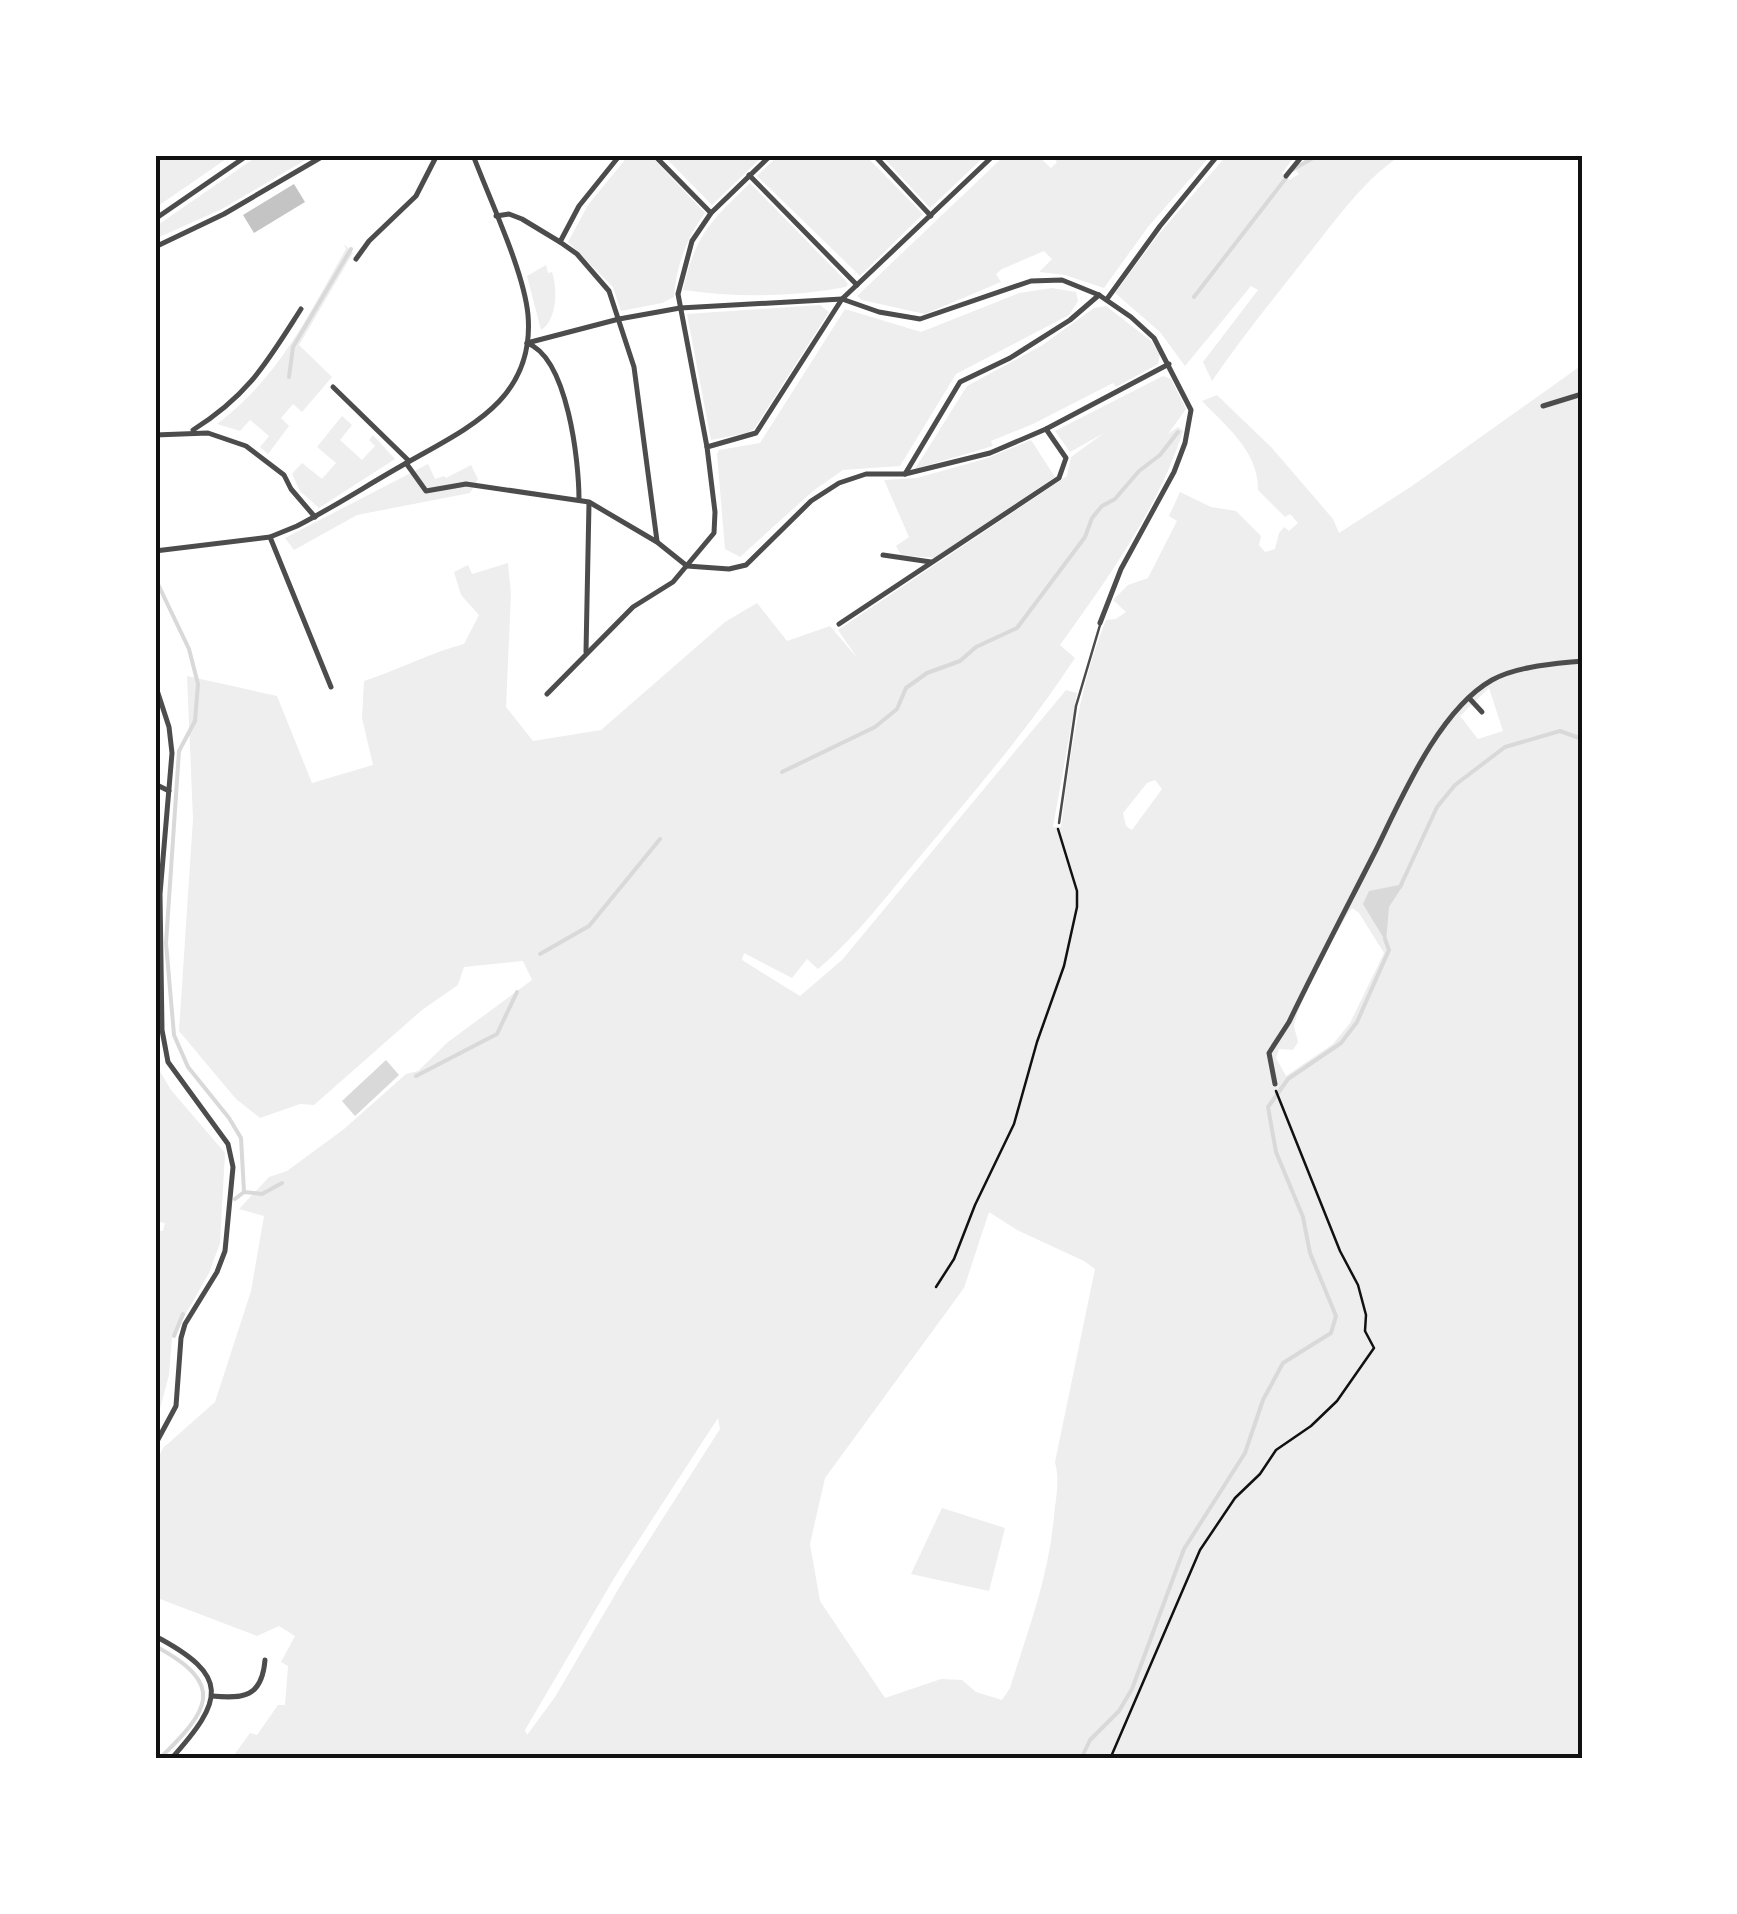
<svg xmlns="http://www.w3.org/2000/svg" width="1737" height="1914" viewBox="0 0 1737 1914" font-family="'Open Sans',sans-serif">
	<rect width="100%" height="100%" fill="#fff"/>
	<g fill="#eee" fill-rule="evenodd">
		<polygon points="155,155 232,155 155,208"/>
		<polygon points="259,155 314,155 222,209 155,239 155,227"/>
		<path d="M629,155H650L705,213C687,237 676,266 674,297L662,303L621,311L613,287L568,242L588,205Z"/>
		<polygon points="663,155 764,155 712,205"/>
		<polygon points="779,155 865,155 923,214 860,276 757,176"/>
		<polygon points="881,155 986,155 930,208"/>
		<polygon points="1005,155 1037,155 1051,168 1057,162 1051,155 1211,155 1148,227 1104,288 1065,275 1039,272 1052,259 1044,251 1002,269 996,274 1001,282 925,314 862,300 857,296"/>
		<path d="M1227,155H1296L1282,173L1289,180L1299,174L1296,171L1309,155H1401C1365,179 1337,218 1311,251C1277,294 1243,336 1212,381L1203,362L1258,290L1251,286L1185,366L1160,332L1115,293L1158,235Z"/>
		<path d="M750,183L845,280L848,284L846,287C792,297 738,298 683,290C695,235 711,221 750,183Z"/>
		<path d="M344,244L353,253L299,345L332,377L302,412L293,404L281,418L289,426L268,454L260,447L269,436L250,420L240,431L217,424C281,375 307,317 346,249Z"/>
		<path d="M546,265L548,273L552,272C558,290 557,320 541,330L527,276Z"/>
		<polygon points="1052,288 1076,292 1078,301 1069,315 956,374 900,466 843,470 813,491 740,557 725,549 717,454 719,450 760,443 845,309 921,332 1019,293"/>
		<polygon points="820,305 829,312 754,429 747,433 711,440 687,314"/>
		<polygon points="1106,306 1151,341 1160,354 1158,364 1116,387 1113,383 1033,424 991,441 993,446 915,469 967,386 1041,346 1094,308"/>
		<path d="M1582,365V1759H231L250,1733L257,1735L278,1705H285L288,1666L281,1662L295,1636L279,1626L257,1636L160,1599L155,1590V1464L163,1448L215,1402L251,1291L264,1216L239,1209L269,1177L287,1171L344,1129L406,1074L418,1071L448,1042L532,980L523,961L464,967L458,985L422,1010L314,1105L300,1104L260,1118L236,1099L179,1031L193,819L187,676L277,696L312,783L373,765L362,718L364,681C399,670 429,653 464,644L479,615L461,595L454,572L468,565L472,574L508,563L511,594L506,707L533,741L601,730L725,622L757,603L787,641L830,626L858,659L838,630L1067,476L1071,457L1104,433L1070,452L1055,431L1163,376L1171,379L1186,409L1168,434L1178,427L1183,431C1158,509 1108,578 1060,645L1075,658C1029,728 976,790 922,854C889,893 857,936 818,969L807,959L792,978L744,953L742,960L800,996L842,960L1066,690L1077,693L1053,827H1061C1070,757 1079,686 1106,620L1116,619L1126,612L1113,600L1128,585L1148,578L1177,521L1169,516L1180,492L1211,507L1236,511L1261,536L1259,545L1265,552L1275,549L1279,533L1284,527L1289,531L1298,523L1290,514L1285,517L1258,490C1259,452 1226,426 1202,401L1217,395L1272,448L1333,519L1339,533L1412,486ZM1489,688L1503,731L1478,739L1460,716ZM1155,780L1162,789L1132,830L1126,826L1123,813L1147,783ZM1352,908L1359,913L1384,953L1350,1023L1333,1044L1286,1076L1276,1058L1279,1049L1293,1050L1298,1042C1298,1039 1294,1029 1294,1026C1297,1006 1339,925 1352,908ZM989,1212L1017,1230L1084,1261L1095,1269L1055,1462C1060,1481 1056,1496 1054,1516C1049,1576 1028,1630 1010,1688L1002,1700L976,1692L962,1680L941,1679L885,1698L820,1601L810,1544L825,1478L964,1288ZM718,1418L720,1429L626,1576L555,1697L527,1735L525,1730L616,1575Z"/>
		<polygon points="342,416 352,425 340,440 362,460 375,446 369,440 373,435 395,459 319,508 300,491 292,474 302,463 322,479 336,463 317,447"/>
		<polygon points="1031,440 1055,477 935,558 901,555 896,546 909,537 884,480 917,478 988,458"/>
		<polygon points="428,464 435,479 444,476 446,478 471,465 478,479 470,493 357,515 294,550 285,538"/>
		<polygon points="155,1063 171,1090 225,1153 220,1243 209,1273 172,1338 169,1375 159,1412 155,1415 155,1230 163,1231 165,1223 156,1221 155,1224"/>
		<polygon points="942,1508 1005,1528 989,1591 911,1574"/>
	</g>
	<g fill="#d9d9d9">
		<polygon points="1404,884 1389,907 1386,942 1363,904 1369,891"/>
		<polygon points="386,1060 399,1075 355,1116 342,1101"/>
	</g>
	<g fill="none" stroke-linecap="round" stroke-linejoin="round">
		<g stroke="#d9d9d9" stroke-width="4">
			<polyline points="1292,170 1318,155"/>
			<polyline points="1194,297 1286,178"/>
			<polyline points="289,377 293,347 351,249"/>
			<polyline points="155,578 189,649 198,684 195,721 179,751 166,943 174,1035 188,1067 229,1118 241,1138 244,1192"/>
			<polyline points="782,772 875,727 897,709 906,688 927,673 960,661 976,647 1017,628 1085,537 1092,518 1102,506 1115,499 1139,471 1160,455 1178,432"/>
			<polyline points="1400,887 1437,807 1455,785 1505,747 1560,731 1582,739"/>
			<polyline points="540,954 589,926 660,839"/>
			<polyline points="416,1076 497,1034 517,992"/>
			<polyline points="235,1199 244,1192 262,1194 282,1183"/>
			<polyline points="174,1336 183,1314"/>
			<path d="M155,1646C227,1684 210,1710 159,1759"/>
			<polyline points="1081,1759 1090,1740 1119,1711 1132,1689 1184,1549 1245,1453 1263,1400 1283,1363 1331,1333 1336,1316 1310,1253 1303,1217 1276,1152 1268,1107 1288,1079 1341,1043 1357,1022 1389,950 1385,939"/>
		</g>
	</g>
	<polygon fill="#c4c4c4" points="294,184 305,202 254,233 243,215"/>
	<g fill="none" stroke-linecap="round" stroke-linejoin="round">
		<g stroke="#111" stroke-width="2.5">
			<polyline points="936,1287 954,1259 975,1205 1014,1124 1037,1042 1064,966 1077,907 1077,891 1058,829"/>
			<polyline points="1110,1759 1200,1550 1235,1498 1260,1474 1276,1450 1311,1426 1337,1401 1374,1348 1365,1331 1366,1315 1358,1285 1340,1251 1276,1091"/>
		</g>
		<polyline stroke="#4c4c4c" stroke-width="2.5" points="1059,823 1076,706 1100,625"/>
		<g stroke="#4c4c4c" stroke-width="5">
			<polyline points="654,155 711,213"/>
			<polyline points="874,155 931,216"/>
			<polyline points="749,175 857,285"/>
			<polyline points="1286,176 1303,155"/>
			<polyline points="496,216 509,214 522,219 560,242 577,254 609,291 634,367 657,541"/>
			<polyline points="155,219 248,155"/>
			<polyline points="560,242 579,206 620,155"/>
			<polyline points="155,247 224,214 325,155"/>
			<polyline points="356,259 369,241 416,196 437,155"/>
			<polyline points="1107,299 1160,226 1218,155"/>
			<polyline points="527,343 619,319 680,308 842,299 879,312 920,319 1031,281 1062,280 1099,295 1131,317 1154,338 1191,410 1185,443 1174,472 1121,569 1100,623"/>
			<path d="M527,343C568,358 579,462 579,500"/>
			<polyline points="333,387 409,461"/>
			<polyline points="1543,406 1582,394"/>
			<path d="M193,430C249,395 267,362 301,309"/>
			<polyline points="155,435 208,433 246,446 284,475 291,489 315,517"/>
			<polyline points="707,447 756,433 842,299 994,155"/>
			<polyline points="406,463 426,491 466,484 589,502 657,542 687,566 729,569 746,565 811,501 839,483 866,474 905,474 990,453 1046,429 1169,364"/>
			<polyline points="905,474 960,382 1010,358 1070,320 1099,295"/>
			<polyline points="270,537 331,687"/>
			<path d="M155,551L270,537L297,526C336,506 372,482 410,461C470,427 535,398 528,315C524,271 489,198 473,155"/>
			<polyline points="883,555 931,562"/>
			<polyline points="839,624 1059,478 1066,458 1046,429"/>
			<polyline points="586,652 589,503"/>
			<polyline points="155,684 169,727 172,753 160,894 162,1030 168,1062 228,1144 233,1167 225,1251 217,1272 185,1324 181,1338 176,1406 155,1445"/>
			<polyline points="547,694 633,607 673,582 714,533 715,512 707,447 678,294 692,241 711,213 771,155"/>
			<polyline points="1469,698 1482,712"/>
			<polyline points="155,784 169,791"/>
			<path d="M1275,1084L1269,1053L1289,1022C1317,964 1347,907 1376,850C1402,797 1439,710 1492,680C1517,666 1554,664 1582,661"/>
			<path d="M155,1636C231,1676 224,1700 171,1759"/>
			<path d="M212,1696C244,1699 262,1697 265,1660"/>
		</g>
	</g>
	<rect width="1737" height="1914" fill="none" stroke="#ffffff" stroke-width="315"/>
	<rect x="158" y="158" width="1422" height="1598" fill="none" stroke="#111" stroke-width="4"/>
</svg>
